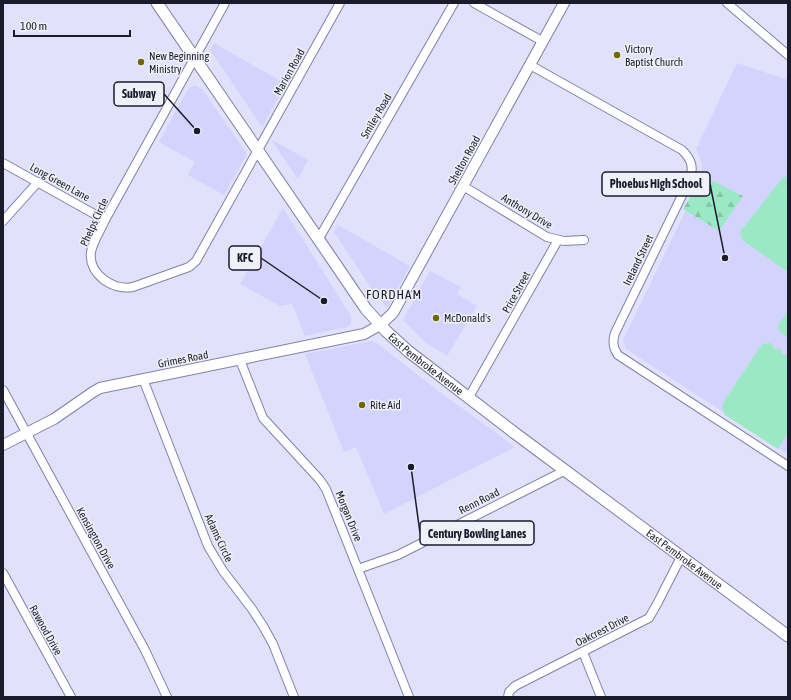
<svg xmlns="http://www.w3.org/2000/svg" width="791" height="700" viewBox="0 0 791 700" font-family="'Asap Condensed',sans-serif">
	<defs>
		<pattern id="forest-firs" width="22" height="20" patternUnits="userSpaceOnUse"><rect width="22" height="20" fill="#9be8c5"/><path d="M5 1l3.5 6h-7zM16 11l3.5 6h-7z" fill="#85c6a9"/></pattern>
	</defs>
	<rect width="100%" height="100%" fill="#e1e1fc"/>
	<g fill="#d3d4fd">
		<polygon points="214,43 286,84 262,127 210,50"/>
		<polygon points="737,63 788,80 788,454 626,349 623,340 702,177 702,163 696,149"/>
		<polygon points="195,85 202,89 247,154 224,195 188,175 195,162 159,142 188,89"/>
		<polygon points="272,140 308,160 298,179 272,141"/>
		<polygon points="283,208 351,316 351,324 347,327 305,336 292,304 280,306 240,284"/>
		<polygon points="338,225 410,266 387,308 371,288 334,232"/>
		<polygon points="430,271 461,287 457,294 477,306 447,356 425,342 403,320"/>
		<polygon points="372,341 378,344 441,393 515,447 384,514 356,447 344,452 305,354"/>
	</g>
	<g fill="#9be8c5">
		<polygon points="784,176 787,178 788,176 788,272 742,240 740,232"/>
		<polygon points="788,311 788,338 779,331 778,325"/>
		<polygon points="770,343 772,344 773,348 776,350 779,348 782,351 781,354 788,355 788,379 786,382 788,384 788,433 778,449 725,415 722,408 724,401 762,344"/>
	</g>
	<polygon fill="url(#forest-firs)" points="703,176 743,196 719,231 683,209"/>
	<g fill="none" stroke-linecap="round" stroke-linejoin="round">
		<g stroke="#8080a8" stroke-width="10">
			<g id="minor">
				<path d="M225,3L105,220C101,230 93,241 91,252C88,274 113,291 133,287L189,267L196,261L340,3"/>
				<polyline points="474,3 542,41"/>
				<polyline points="727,3 788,55"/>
				<path d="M530,65L682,150C691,159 694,166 690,179L615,333C612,342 613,348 618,355L788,466"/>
				<polyline points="3,163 105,220"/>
				<polyline points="463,186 547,237 564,241 584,240"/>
				<polyline points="3,221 38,182"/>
				<polyline points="318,240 454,3"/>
				<polyline points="240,360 263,418 320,480 326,489 409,697"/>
				<polyline points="143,379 208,546 223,571 252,609 263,626 273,644 294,697"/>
				<polyline points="3,390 145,650 167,697"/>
				<polyline points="469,397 558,240"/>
				<polyline points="358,569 398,555 566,470"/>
				<polyline points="3,573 71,697"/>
				<polyline points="583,652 601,697"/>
				<polyline points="508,697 509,692 515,686 649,618 657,604 681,557"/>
			</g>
		</g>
		<g stroke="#8080a8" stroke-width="12">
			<polyline id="tertiary" points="3,445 54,419 93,392 100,388 364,334 380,325 393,313 564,3"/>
		</g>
		<g stroke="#8080a8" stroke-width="13">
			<g id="secondary">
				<path id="s1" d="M157,3L332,259L366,309L386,331L408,351L516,434L788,636"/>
			</g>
		</g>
		<use href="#minor" stroke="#fff" stroke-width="8"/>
		<use href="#tertiary" stroke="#fff" stroke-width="10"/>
		<use href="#secondary" stroke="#fff" stroke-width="11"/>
	</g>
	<g fill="#6f6800" stroke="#f0f0f9" stroke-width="1.5">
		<circle cx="617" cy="55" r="4"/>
		<circle cx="141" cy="62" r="4"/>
		<circle cx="436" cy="318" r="4"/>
		<circle cx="362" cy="405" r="4"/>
	</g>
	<g text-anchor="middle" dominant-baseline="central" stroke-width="3" stroke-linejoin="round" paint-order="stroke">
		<g font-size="11" fill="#1c1b2b" stroke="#f0f0f9" text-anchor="start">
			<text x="625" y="49">Victory<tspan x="625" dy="13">Baptist Church</tspan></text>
			<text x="149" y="56">New Beginning<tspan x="149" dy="13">Ministry</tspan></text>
			<text x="444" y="318">McDonald's</text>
			<text x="370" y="405">Rite Aid</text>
		</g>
		<g font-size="11" fill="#1c1b2b" stroke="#f0f0f9">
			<text transform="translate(289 72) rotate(-61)">Marion Road</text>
			<text transform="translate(376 116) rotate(-60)">Smiley Road</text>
			<text transform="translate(464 160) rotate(-61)">Shelton Road</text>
			<text transform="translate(60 182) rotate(29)">Long Green Lane</text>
			<text transform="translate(527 211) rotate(31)">Anthony Drive</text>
			<text transform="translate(94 222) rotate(-65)">Phelps Circle</text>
			<text transform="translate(638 260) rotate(-64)">Ireland Street</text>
			<text transform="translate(516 292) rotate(-61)">Price Street</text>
			<text transform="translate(183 359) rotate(-11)">Grimes Road</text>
			<text stroke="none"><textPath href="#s1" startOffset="452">East Pembroke Avenue</textPath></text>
			<text transform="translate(479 501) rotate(-27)">Renn Road</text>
			<text transform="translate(349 516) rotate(68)">Morgan Drive</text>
			<text transform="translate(96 538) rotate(61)">Kensington Drive</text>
			<text transform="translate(219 538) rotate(65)">Adams Circle</text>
			<text stroke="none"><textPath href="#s1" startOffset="776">East Pembroke Avenue</textPath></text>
			<text transform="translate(46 630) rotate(61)">Rawood Drive</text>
			<text transform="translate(602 630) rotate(-27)">Oakcrest Drive</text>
		</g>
		<g font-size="13" letter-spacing="1" fill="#1c1b2b" stroke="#f0f0f9">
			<text x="394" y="294">FORDHAM</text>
		</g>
	</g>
	<path fill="none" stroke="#1c1b2b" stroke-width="1.5" d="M197 131L164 94M725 258L710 184M324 301L261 258M411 467L420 533"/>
	<g fill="#1c1b2b" stroke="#f0f0f9" stroke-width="1.5">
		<circle cx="197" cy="131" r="4"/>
		<circle cx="725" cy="258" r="4"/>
		<circle cx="324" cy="301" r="4"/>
		<circle cx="411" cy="467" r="4"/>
	</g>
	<g fill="#f0f0f9" stroke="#1c1b2b" stroke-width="1.5">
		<rect x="114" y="82" width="50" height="24" rx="4"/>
		<rect x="602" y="172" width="108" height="24" rx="4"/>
		<rect x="229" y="246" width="32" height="24" rx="4"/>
		<rect x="420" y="521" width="114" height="24" rx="4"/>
	</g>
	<g font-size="12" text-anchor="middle" font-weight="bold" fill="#1c1b2b">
		<text x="139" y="98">Subway</text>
		<text x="656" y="188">Phoebus High School</text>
		<text x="245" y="262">KFC</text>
		<text x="477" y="538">Century Bowling Lanes</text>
	</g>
	<rect width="791" height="700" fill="none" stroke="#1c1b2b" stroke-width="8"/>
	<path d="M14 30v6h116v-6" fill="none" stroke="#1c1b2b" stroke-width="2"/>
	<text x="20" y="30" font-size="12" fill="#1c1b2b" stroke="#f0f0f9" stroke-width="3" paint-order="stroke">100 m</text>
</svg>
